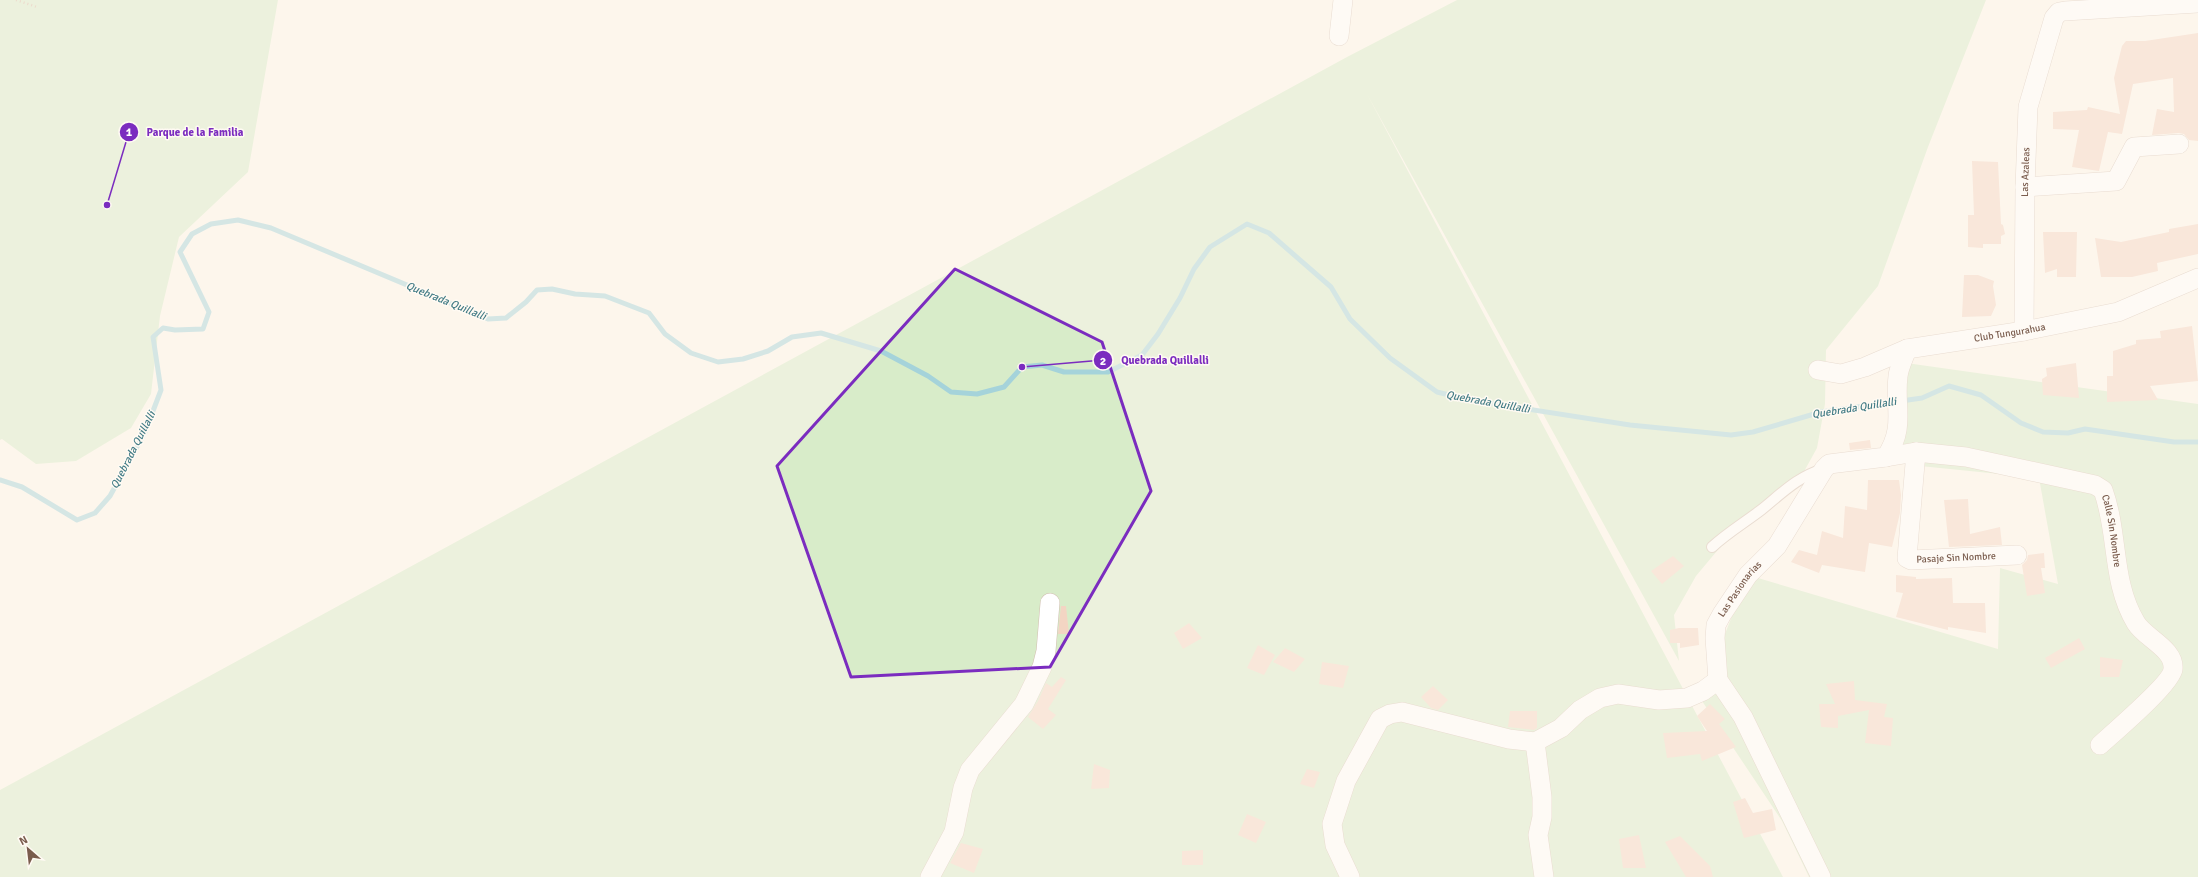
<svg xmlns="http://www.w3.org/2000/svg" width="2198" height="877" viewBox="0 0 2198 877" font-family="Signika,sans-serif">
	<rect width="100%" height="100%" fill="#fdf6ec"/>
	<g fill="#d8ecc9">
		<polygon points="0,0 278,0 248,172 179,237 160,316 151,394 131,428 76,461 36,464 2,439 0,440"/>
		<polygon points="1457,0 1986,0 1928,147 1878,286 1826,350 1825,404 1817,448 1801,477 1732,533 1696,576 1674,615 1679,661 1367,94 1783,877 0,877 0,790 1347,57"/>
		<polygon points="1892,361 2198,404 2198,877 1809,877 1782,821 1700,698 1748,575 1998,649 2000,568 2058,584 2039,478 1910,465 1893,414"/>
	</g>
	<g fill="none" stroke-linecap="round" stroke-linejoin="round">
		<g stroke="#a5d3da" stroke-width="5">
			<polyline points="1901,401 1922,398 1949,386 1981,395 2021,423 2043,432 2068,433 2085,429 2174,442 2198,442"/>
			<polyline points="0,480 22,487 77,520 95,513 110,496 145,432 161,390 153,337 163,328 175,330 203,329 209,312 180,252 192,234 211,224 238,220 271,228 488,319 506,318 526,302 537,290 552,289 575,294 605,296 649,313 665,334 691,353 718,362 743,359 768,351 792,337 821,333 881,351 928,376 951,392 977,394 1004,387 1022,367 1042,365 1064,372 1108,372 1142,355 1158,334 1180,298 1194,269 1210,247 1247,224 1269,233 1331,287 1350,319 1390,358 1437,392 1470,400 1630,425 1731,435 1753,432 1821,412 1893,402"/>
		</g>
	</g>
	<g fill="#f3d5c3">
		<polygon points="2198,33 2198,141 2189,140 2184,134 2179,133 2152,135 2157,109 2174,112 2173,78 2133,84 2122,134 2108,132 2099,171 2072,167 2079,130 2053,129 2053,112 2087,110 2088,107 2120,114 2114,78 2122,46 2126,41 2145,41"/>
		<polygon points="1972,161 1998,162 2001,224 2003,225 2005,234 2001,236 2001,244 1983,244 1983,248 1968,247 1968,215 1974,215"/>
		<polygon points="2198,224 2198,254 2157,263 2158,271 2132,277 2101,277 2095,238 2121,242 2169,232 2169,229"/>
		<polygon points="2043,232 2077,232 2076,277 2057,277 2057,269 2045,273"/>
		<polygon points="1964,275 1978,275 1994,281 1993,286 1996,305 1991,316 1962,317"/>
		<polygon points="2192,326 2198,381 2150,386 2158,400 2107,402 2107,376 2113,376 2113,351 2136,344 2136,340 2161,338 2160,331"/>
		<polygon points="2076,363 2079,398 2043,395 2042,379 2047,376 2046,368"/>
		<polygon points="1870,440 1871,448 1850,450 1849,443"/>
		<polygon points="1868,480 1899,480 1901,495 1900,513 1892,547 1869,543 1865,572 1822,565 1819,573 1791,562 1799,550 1817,555 1822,531 1843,538 1845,506 1867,510"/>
		<polygon points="1968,499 1970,534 2000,527 2002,545 1949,547 1944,500"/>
		<polygon points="2044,553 2045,568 2041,568 2045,593 2027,596 2022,565 2027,560 2028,555"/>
		<polygon points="1673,556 1684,566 1662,584 1651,571"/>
		<polygon points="1896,575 1916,577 1916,579 1952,578 1953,603 1985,603 1986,633 1948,627 1948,630 1896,617 1903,593 1896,592"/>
		<polygon points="1061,606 1066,606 1069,634 1058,634"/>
		<polygon points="1189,623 1202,638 1183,649 1174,633"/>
		<polygon points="1679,628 1698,628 1699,645 1680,648 1680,643 1670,643 1670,630"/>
		<polygon points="2079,638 2085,649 2051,668 2045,658"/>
		<polygon points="1258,645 1275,655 1264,675 1247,668"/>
		<polygon points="1285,648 1305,659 1294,672 1273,662"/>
		<polygon points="2100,657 2123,660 2119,677 2100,677"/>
		<polygon points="1322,662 1349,666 1343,688 1319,684"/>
		<polygon points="1061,677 1066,680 1048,709 1056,715 1043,729 1028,717 1038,701 1046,683 1052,687"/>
		<polygon points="1854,681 1855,700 1887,704 1884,717 1893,718 1891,746 1865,743 1869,710 1838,716 1838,728 1821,727 1819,704 1835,704 1826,684"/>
		<polygon points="1433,686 1448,700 1438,710 1431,708 1421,697"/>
		<polygon points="1710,704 1725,719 1719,724 1736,747 1702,761 1700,754 1667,758 1663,733 1707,731 1697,716"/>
		<polygon points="1510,711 1537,711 1537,728 1534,730 1508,727"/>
		<polygon points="1094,764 1110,770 1109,788 1091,789"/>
		<polygon points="1307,769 1320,772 1314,788 1300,784"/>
		<polygon points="1745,798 1753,813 1772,809 1776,830 1744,838 1733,802"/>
		<polygon points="1247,814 1266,822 1256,843 1238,835"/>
		<polygon points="1639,835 1646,868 1623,868 1619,839"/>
		<polygon points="1680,836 1710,866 1713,877 1686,877 1665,842"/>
		<polygon points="961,843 983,849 974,873 950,863"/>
		<polygon points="1203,850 1203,865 1182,865 1182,851"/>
	</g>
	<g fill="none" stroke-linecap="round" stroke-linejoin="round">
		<g stroke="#d1beb0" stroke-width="12">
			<path id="lane" d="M1712,547C1727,533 1744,523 1761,510C1781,494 1798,476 1824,469"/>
		</g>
		<g stroke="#d1beb0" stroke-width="20">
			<g id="street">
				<polyline points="1339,36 1343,0"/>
				<polyline points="2025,187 2116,181 2134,147 2179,144"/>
				<path id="s1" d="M2024,331L2025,187L2028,107L2054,18L2059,12L2065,11L2198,3"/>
				<path id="s2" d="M1818,370L1841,374L1865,367L1907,349L2024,331L2118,312L2198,278"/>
				<path id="s3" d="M1916,452L1907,558L1911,560L2017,555"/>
				<path id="s4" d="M1886,457L1916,452L1966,457L2095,485L2103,490C2119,534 2111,582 2136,623C2145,638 2175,649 2173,669C2172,683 2113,733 2100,745"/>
				<polyline points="1535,742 1542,797 1542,817 1538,835 1544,877"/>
				<polyline points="930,877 954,832 963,788 970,770 1024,704 1042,667 1046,651 1050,603"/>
				<polyline points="1350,877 1335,845 1332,824 1346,781 1380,719 1390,714 1402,712 1509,739 1535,742 1561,728 1580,710 1600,698 1618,694 1659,700 1687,698 1703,691 1718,680"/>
				<path id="s5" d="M1821,877L1743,717L1718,680L1715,638L1716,625L1722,614L1748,575L1777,546L1824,469L1829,464L1886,457C1906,426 1894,408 1898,376C1899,367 1904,358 1907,349"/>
			</g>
		</g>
		<polyline stroke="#d9b8a5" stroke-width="2.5" stroke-dasharray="1 3" stroke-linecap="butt" points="16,0 37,7"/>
		<use href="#lane" stroke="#fff" stroke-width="10"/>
		<use href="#street" stroke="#fff" stroke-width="19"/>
	</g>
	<path d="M0 0H2198V877H0ZM955,269L1102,342L1151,491L1050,667L851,677L777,466Z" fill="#fdf6ec" fill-opacity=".55" fill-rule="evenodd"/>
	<path fill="none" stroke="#7b2cbf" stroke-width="3" stroke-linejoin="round" d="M955,269L1102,342L1151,491L1050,667L851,677L777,466Z"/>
	<g text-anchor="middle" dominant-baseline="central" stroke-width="3" stroke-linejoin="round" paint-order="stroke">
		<g font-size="10" fill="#7a5c4d" stroke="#fffaf3">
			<text stroke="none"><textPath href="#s1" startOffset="159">Las Azaleas</textPath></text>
			<text stroke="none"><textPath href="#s2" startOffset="198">Club Tungurahua</textPath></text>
			<text stroke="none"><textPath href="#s4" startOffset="264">Calle Sin Nombre</textPath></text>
			<text stroke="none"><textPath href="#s3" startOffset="156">Pasaje Sin Nombre</textPath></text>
			<text stroke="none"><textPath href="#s5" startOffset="321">Las Pasionarias</textPath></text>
		</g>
		<g font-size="11" font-style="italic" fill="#437c86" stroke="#fffaf3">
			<text transform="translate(446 301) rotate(22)">Quebrada Quillalli</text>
			<text transform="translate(1488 402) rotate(10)">Quebrada Quillalli</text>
			<text transform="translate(1854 408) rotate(-9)">Quebrada Quillalli</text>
			<text transform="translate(133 450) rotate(-63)">Quebrada Quillalli</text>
		</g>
	</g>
	<path fill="none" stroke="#7b2cbf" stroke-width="1.5" d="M107 205L129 132M1022 367L1103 360"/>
	<g fill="#7b2cbf" stroke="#fffaf3" stroke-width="1.5">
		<circle cx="107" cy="205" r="4"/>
		<circle cx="1022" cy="367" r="4"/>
		<circle cx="129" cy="132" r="10"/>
		<circle cx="1103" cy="360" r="10"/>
	</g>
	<g font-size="12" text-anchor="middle" font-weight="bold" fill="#fff">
		<text x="129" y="136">1</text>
		<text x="1103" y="365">2</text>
	</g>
	<g font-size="11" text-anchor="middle" font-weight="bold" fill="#7b2cbf" stroke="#fffaf3" stroke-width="3" stroke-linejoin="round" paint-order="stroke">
		<text x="195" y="136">Parque de la Familia</text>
		<text x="1165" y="364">Quebrada Quillalli</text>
	</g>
	<g transform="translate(28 849) rotate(332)" stroke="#fffaf3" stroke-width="3" paint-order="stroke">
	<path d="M0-3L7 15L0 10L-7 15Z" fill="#7a5c4d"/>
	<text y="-6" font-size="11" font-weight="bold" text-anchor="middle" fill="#7a5c4d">N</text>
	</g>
</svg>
